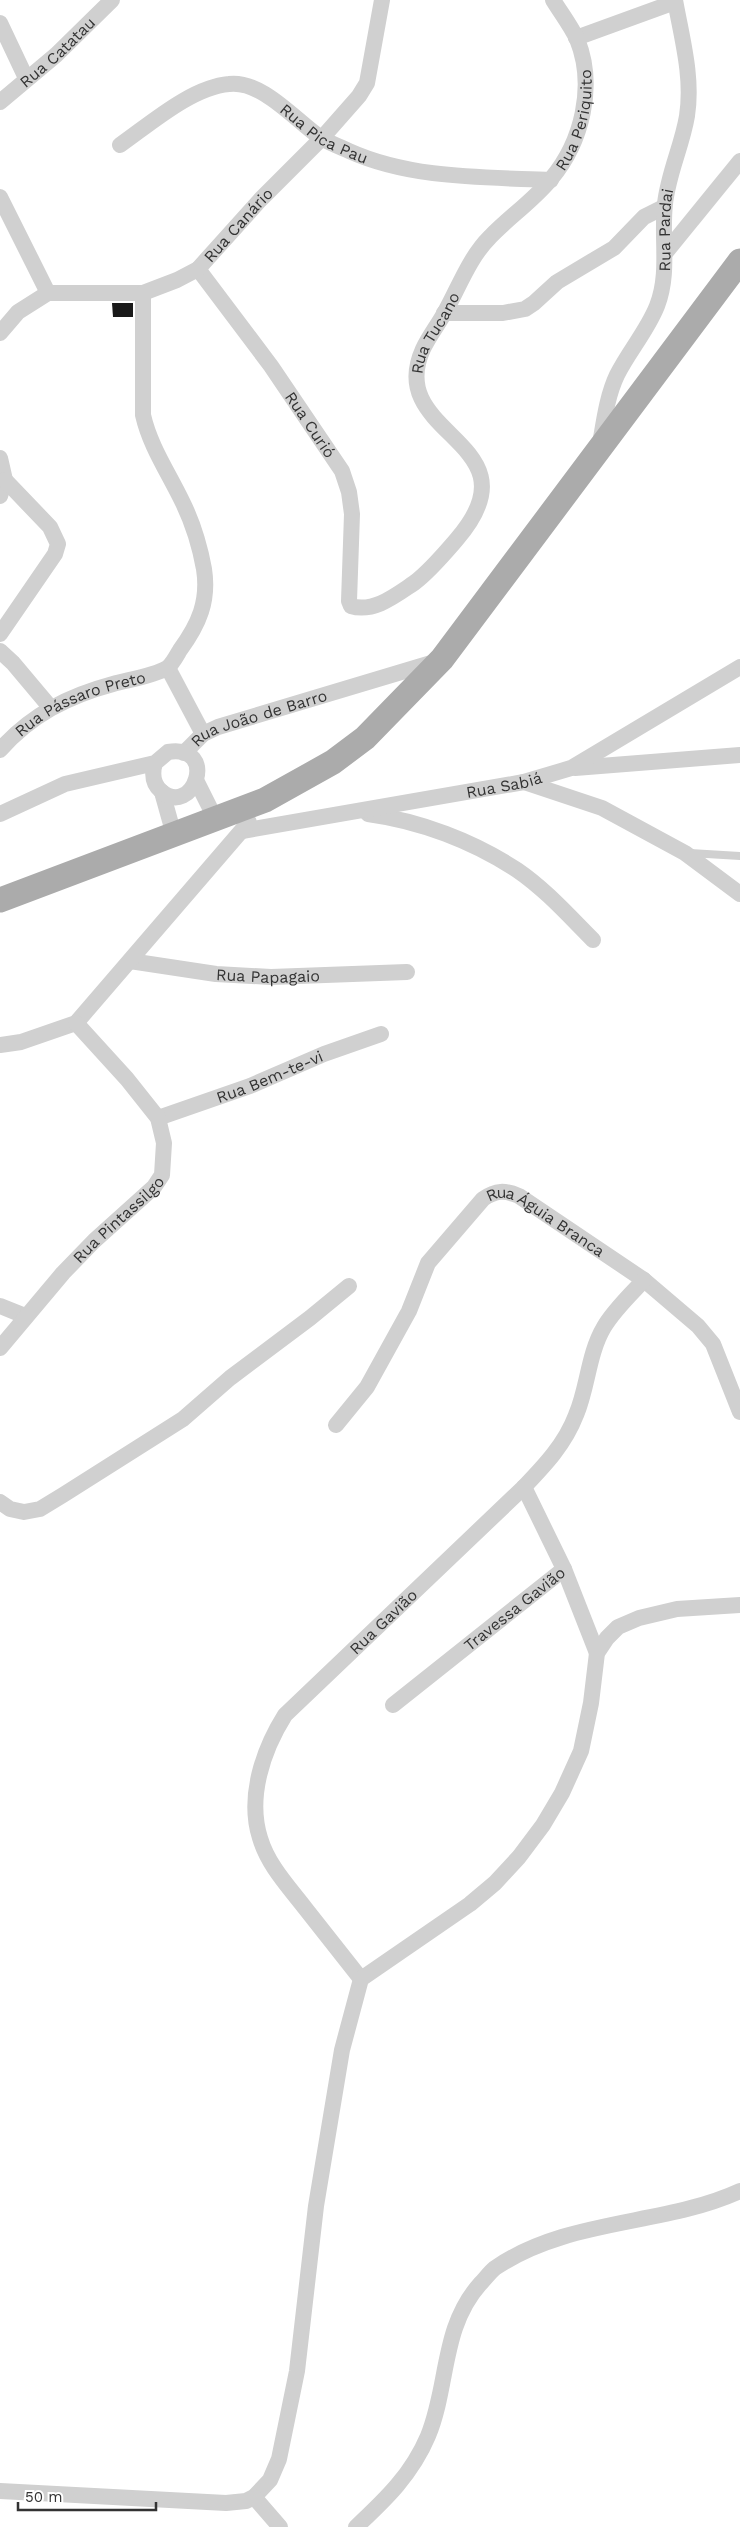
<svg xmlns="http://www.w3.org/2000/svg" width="740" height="2527" viewBox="0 0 740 2527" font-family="'Work Sans',sans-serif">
	<rect width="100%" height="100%" fill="#fff"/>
	<polygon fill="#1a1a1a" points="112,303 133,303 133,317 113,317"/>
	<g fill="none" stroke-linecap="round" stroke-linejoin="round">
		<polyline stroke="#d0d0d0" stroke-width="8" points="690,853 740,856"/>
		<g stroke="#d0d0d0" stroke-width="16">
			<polyline points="0,23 26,78"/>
			<polyline points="576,38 675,2"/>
			<path id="s1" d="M0,102L56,55L112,0"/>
			<path id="s2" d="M120,145C150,124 192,87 229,84C262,80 295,120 321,138C330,143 340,147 349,151C411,179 484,177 551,180"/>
			<polyline points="0,197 48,293"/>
			<polyline points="666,252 740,161"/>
			<path id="s3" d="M198,269L271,366L342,471L349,492L352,514L349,601L351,606C374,613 396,595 414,583C430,571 444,554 457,539C541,441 383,437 423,349C429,336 438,325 445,312C459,287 469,258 490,237C509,217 533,201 551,179C582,142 596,86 577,39C571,26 561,13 553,0"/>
			<polyline points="444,313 503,313 525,309 534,303 557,282 614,248 644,217 664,207"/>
			<path id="s4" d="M0,333L18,312L48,293H143L177,280L198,269L260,200L322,138L359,96L367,83L382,0"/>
			<path id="s5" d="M600,444C604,421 607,396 617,375C629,351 647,331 657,306C670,273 661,238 665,204C668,174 682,146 687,116C693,77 682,39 675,0"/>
			<polyline points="0,458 5,480 0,496"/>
			<polyline points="0,634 55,554 58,544 50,527 5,480"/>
			<polyline points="0,651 13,663 50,707"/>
			<polyline points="168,668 203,734"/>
			<path id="s6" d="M0,750C31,715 68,696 113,684C127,680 154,676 167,668C172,665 177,655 180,650C199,624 209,601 204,569C200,547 192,521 182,501C168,472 150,446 143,415V293"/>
			<path id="s7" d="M184,753L203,734L218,727L438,661"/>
			<polyline points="575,768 740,755"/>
			<polyline points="197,782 216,820"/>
			<polyline points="524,782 602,808 685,853 740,894"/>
			<polyline points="162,792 174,835"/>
			<path d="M0,814L65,784L155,763L168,752C220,744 193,819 161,791C152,783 152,773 155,763"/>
			<path d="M368,814C420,821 473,841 517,870C545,889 569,916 593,940"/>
			<path id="s8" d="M242,831L524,782L571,768L740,667"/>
			<path id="s9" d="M130,961L216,974L271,977L407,972"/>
			<polyline points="0,1045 21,1042 76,1023 249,822"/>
			<path id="s10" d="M158,1118L250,1086L324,1054L381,1034"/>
			<polyline points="0,1306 25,1316"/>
			<path id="s11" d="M0,1348L63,1273L94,1241L154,1187L162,1175L164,1143L158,1118L127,1079L76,1023"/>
			<path id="s12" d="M336,1425L367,1387L409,1311L428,1263L483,1199C496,1190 505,1190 519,1196L644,1280L698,1326L713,1344L740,1412"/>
			<polyline points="524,1487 564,1569 597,1653"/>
			<polyline points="0,1502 10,1509 24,1512 40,1509 63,1495 183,1419 230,1378 310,1318 349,1286"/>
			<path id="s13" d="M393,1705L564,1569"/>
			<path id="s14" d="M361,1979C343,1956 324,1932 305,1908C288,1886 268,1865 260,1838C247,1797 263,1750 285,1715L524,1487C545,1465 565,1444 576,1415C588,1387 588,1354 604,1327C614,1310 630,1295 644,1280"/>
			<polyline points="0,2491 226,2503 246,2501 254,2497 270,2480 279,2459 297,2371 316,2206 342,2050 361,1979 470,1904 495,1883 519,1857 543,1825 562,1793 581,1751 591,1703 597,1653 607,1638 618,1627 639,1618 677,1609 740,1605"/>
			<polyline points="254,2497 280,2527"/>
			<path d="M356,2527C386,2499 412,2474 428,2436C449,2385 441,2328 480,2284C485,2279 490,2272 495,2268C568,2218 664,2226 740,2191"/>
		</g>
		<polyline stroke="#ababab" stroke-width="25" points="0,900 265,800 333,762 365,738 442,659 740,261"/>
	</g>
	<g text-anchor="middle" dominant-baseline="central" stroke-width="5" stroke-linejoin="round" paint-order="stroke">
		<g font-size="16" fill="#333" stroke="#fff">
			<text stroke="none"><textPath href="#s1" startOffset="76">Rua Catatau</textPath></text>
			<text stroke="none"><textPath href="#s3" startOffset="1016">Rua Periquito</textPath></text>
			<text stroke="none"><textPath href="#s2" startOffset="236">Rua Pica Pau</textPath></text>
			<text stroke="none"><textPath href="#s4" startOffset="278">Rua Canário</textPath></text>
			<text stroke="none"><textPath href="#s5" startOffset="228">Rua Pardai</textPath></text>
			<text stroke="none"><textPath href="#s3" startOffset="755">Rua Tucano</textPath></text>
			<text stroke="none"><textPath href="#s3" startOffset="192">Rua Curió</textPath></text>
			<text stroke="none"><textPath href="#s6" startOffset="95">Rua Pássaro Preto</textPath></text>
			<text stroke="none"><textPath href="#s7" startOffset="85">Rua João de Barro</textPath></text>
			<text stroke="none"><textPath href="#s8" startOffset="266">Rua Sabiá</textPath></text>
			<text stroke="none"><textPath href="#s9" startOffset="139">Rua Papagaio</textPath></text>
			<text stroke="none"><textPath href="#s10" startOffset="119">Rua Bem-te-vi</textPath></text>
			<text stroke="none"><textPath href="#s11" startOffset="175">Rua Pintassilgo</textPath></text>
			<text stroke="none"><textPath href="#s12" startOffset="344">Rua Águia Branca</textPath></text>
			<text stroke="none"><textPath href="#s13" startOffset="155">Travessa Gavião</textPath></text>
			<text stroke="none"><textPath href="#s14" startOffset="439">Rua Gavião</textPath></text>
		</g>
	</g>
	<path d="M18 2502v8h138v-8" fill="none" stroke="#333333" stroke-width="2.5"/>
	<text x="25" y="2502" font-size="15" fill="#333333" stroke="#ffffff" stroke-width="4" paint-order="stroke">50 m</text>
</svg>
